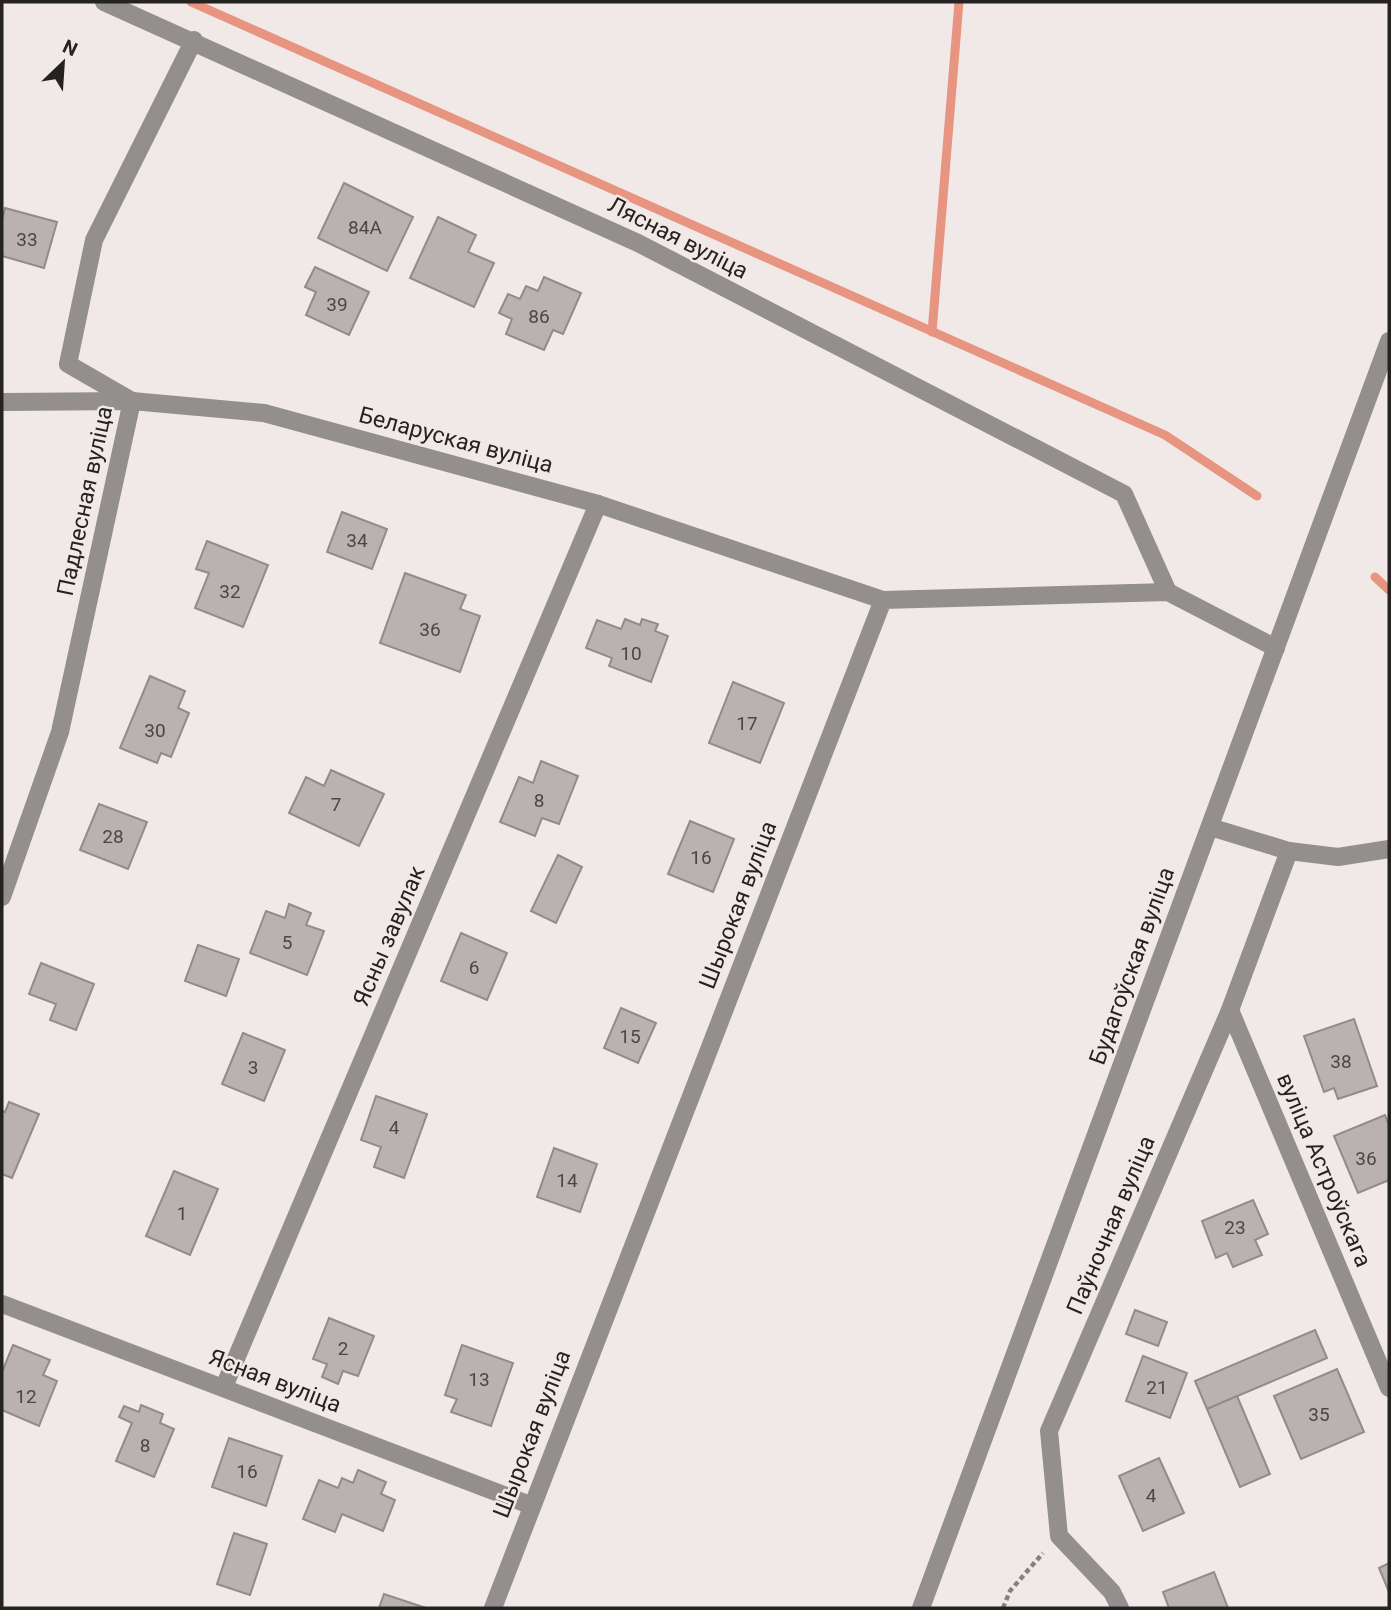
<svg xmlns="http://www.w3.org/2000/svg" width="1391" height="1610" viewBox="0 0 1391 1610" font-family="Roboto,sans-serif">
	<rect width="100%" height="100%" fill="#f1e9e7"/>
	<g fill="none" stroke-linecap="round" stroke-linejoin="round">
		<g stroke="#e79580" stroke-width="9">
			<polyline points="191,2 1165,435 1257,496"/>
			<polyline points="932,332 959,2"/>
			<polyline points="1375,577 1389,590"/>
		</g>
	</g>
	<g fill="#bab2b0" stroke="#928b89" stroke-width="2">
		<polygon points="344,183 413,217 387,271 318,238"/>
		<polygon points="5,208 57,222 44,268 2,256 2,220"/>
		<polygon points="438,217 476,235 468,252 494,263 474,307 410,278"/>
		<polygon points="315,267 369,292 349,335 306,315 316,292 305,287"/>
		<polygon points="544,277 581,293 563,334 553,330 544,350 506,334 512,319 499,313 508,294 520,299 526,286 538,291"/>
		<polygon points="342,512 387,529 372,569 327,552"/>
		<polygon points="207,541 268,565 243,627 195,608 209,573 196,569"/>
		<polygon points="405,573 466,595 460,609 480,616 460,672 380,643"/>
		<polygon points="625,619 640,625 642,619 658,624 655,631 668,636 651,682 609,666 612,658 586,648 597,620 621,629"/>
		<polygon points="150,676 185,691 178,708 189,713 171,757 161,753 157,763 120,748"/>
		<polygon points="733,682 784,703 760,763 709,743"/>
		<polygon points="541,761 578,776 559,824 542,818 535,836 500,822 519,777 533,783"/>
		<polygon points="331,770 384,794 359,846 289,813 306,777 324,786"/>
		<polygon points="99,804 147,822 128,869 80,850"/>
		<polygon points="690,821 734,839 713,892 668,874"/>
		<polygon points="558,855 582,867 556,923 531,911"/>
		<polygon points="289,904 311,913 306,925 324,931 307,975 250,953 266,911 285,918"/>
		<polygon points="461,933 507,953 487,1000 441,981"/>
		<polygon points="198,945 239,959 226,996 185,981"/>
		<polygon points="41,963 94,984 76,1030 50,1020 56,1004 29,994"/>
		<polygon points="621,1008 656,1023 638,1063 604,1048"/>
		<polygon points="1354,1019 1377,1086 1338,1099 1334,1088 1324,1092 1304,1036"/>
		<polygon points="243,1033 285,1050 264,1101 222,1084"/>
		<polygon points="376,1096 427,1114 404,1178 374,1167 381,1147 361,1140"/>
		<polygon points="9,1102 39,1114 12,1178 2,1174 2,1111 5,1112"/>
		<polygon points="1385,1115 1389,1125 1389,1180 1358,1193 1334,1136"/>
		<polygon points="554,1148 597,1164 580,1212 537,1197"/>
		<polygon points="174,1171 218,1189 190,1255 146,1236"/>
		<polygon points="1253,1200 1268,1234 1255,1240 1262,1255 1233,1267 1227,1253 1216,1258 1202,1221"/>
		<polygon points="1135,1310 1167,1322 1158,1346 1126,1334"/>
		<polygon points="329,1318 374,1336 358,1376 343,1371 338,1384 322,1377 327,1364 313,1359"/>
		<polygon points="1315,1330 1327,1358 1207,1409 1195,1381"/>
		<polygon points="13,1345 50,1360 43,1375 57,1381 39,1426 2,1410 2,1372"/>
		<polygon points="462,1345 513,1363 491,1426 451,1412 457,1399 445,1395"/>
		<polygon points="1143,1356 1187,1373 1170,1418 1126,1401"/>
		<polygon points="1337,1369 1364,1432 1301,1459 1274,1396"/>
		<polygon points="1237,1396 1270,1474 1240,1487 1207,1409"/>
		<polygon points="141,1405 163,1414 160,1423 174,1429 154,1477 116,1461 132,1423 119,1417 124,1406 139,1412"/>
		<polygon points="229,1438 282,1456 266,1506 212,1487"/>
		<polygon points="1159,1458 1184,1513 1143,1531 1119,1476"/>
		<polygon points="358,1470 386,1482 381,1494 395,1500 383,1531 342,1514 335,1532 303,1519 319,1480 338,1488 342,1478 353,1483"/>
		<polygon points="234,1533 267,1544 250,1595 217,1584"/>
		<polygon points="1389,1563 1389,1592 1379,1568"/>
		<polygon points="1214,1572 1228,1608 1169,1608 1163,1592"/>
		<polygon points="384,1594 426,1608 379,1608"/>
	</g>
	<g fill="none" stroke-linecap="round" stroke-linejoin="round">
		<polyline stroke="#868180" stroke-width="4.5" stroke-dasharray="5 3.5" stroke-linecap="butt" points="1003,1608 1010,1591 1043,1553"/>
		<g stroke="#938f8e" stroke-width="18">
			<polyline points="104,2 638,243 1124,494 1168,592"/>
			<polyline points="2,402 132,401 264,413 598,504 883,600"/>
			<polyline points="1210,827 1289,851 1338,857 1389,849"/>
			<polyline points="2,897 60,732 132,401 68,364 94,240 194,40"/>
			<polyline points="1230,1010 1389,1388"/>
			<polyline points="2,1304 530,1505"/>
			<polyline points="224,1387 598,504"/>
			<polyline points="493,1608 883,600 1168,592 1276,648"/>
			<polyline points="1120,1608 1112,1592 1059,1536 1049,1431 1230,1010 1289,851"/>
		</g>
		<polyline stroke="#938f8e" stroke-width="18" points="921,1608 1389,341"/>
	</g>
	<g text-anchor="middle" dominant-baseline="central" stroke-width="5" stroke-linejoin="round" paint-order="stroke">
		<g font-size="19" fill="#4a4746">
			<text x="365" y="227">84А</text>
			<text x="27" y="239">33</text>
			<text x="337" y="304">39</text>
			<text x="539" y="316">86</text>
			<text x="357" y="540">34</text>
			<text x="230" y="591">32</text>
			<text x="430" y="629">36</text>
			<text x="631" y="653">10</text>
			<text x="747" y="723">17</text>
			<text x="155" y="730">30</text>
			<text x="539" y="800">8</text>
			<text x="336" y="804">7</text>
			<text x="113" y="836">28</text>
			<text x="701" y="857">16</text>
			<text x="287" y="942">5</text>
			<text x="474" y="967">6</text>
			<text x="630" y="1036">15</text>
			<text x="1341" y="1061">38</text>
			<text x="253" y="1067">3</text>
			<text x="394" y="1127">4</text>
			<text x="1366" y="1158">36</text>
			<text x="567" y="1180">14</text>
			<text x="182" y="1213">1</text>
			<text x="1235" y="1227">23</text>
			<text x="343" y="1348">2</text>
			<text x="479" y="1379">13</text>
			<text x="1157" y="1387">21</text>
			<text x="26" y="1396">12</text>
			<text x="1319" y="1414">35</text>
			<text x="145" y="1445">8</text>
			<text x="247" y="1471">16</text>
			<text x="1151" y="1495">4</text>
		</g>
		<g font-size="23" fill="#252322" stroke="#f1e9e7">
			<text transform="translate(678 238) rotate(27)">Лясная вуліца</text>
			<text transform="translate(456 440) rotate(15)">Беларуская вуліца</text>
			<text transform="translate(85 501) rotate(-78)">Падлесная вуліца</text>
			<text transform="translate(738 905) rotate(-69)">Шырокая вуліца</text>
			<text transform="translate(389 936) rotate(-67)">Ясны завулак</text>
			<text transform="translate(1132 966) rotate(-70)">Будагоўская вуліца</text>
			<text transform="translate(1324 1170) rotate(67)">вуліца Астроўскага</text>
			<text transform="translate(1111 1225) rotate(-67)">Паўночная вуліца</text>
			<text transform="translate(275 1381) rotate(21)">Ясная вуліца</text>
			<text transform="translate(532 1434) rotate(-69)">Шырокая вуліца</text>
		</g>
	</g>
	<rect width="1391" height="1610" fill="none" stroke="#252322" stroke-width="7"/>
	<g transform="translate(63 63) rotate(25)" stroke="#f1e9e7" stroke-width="5" paint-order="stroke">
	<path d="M0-5L12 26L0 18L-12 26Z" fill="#252322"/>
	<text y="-10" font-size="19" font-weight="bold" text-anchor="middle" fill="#252322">N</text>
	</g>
</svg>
